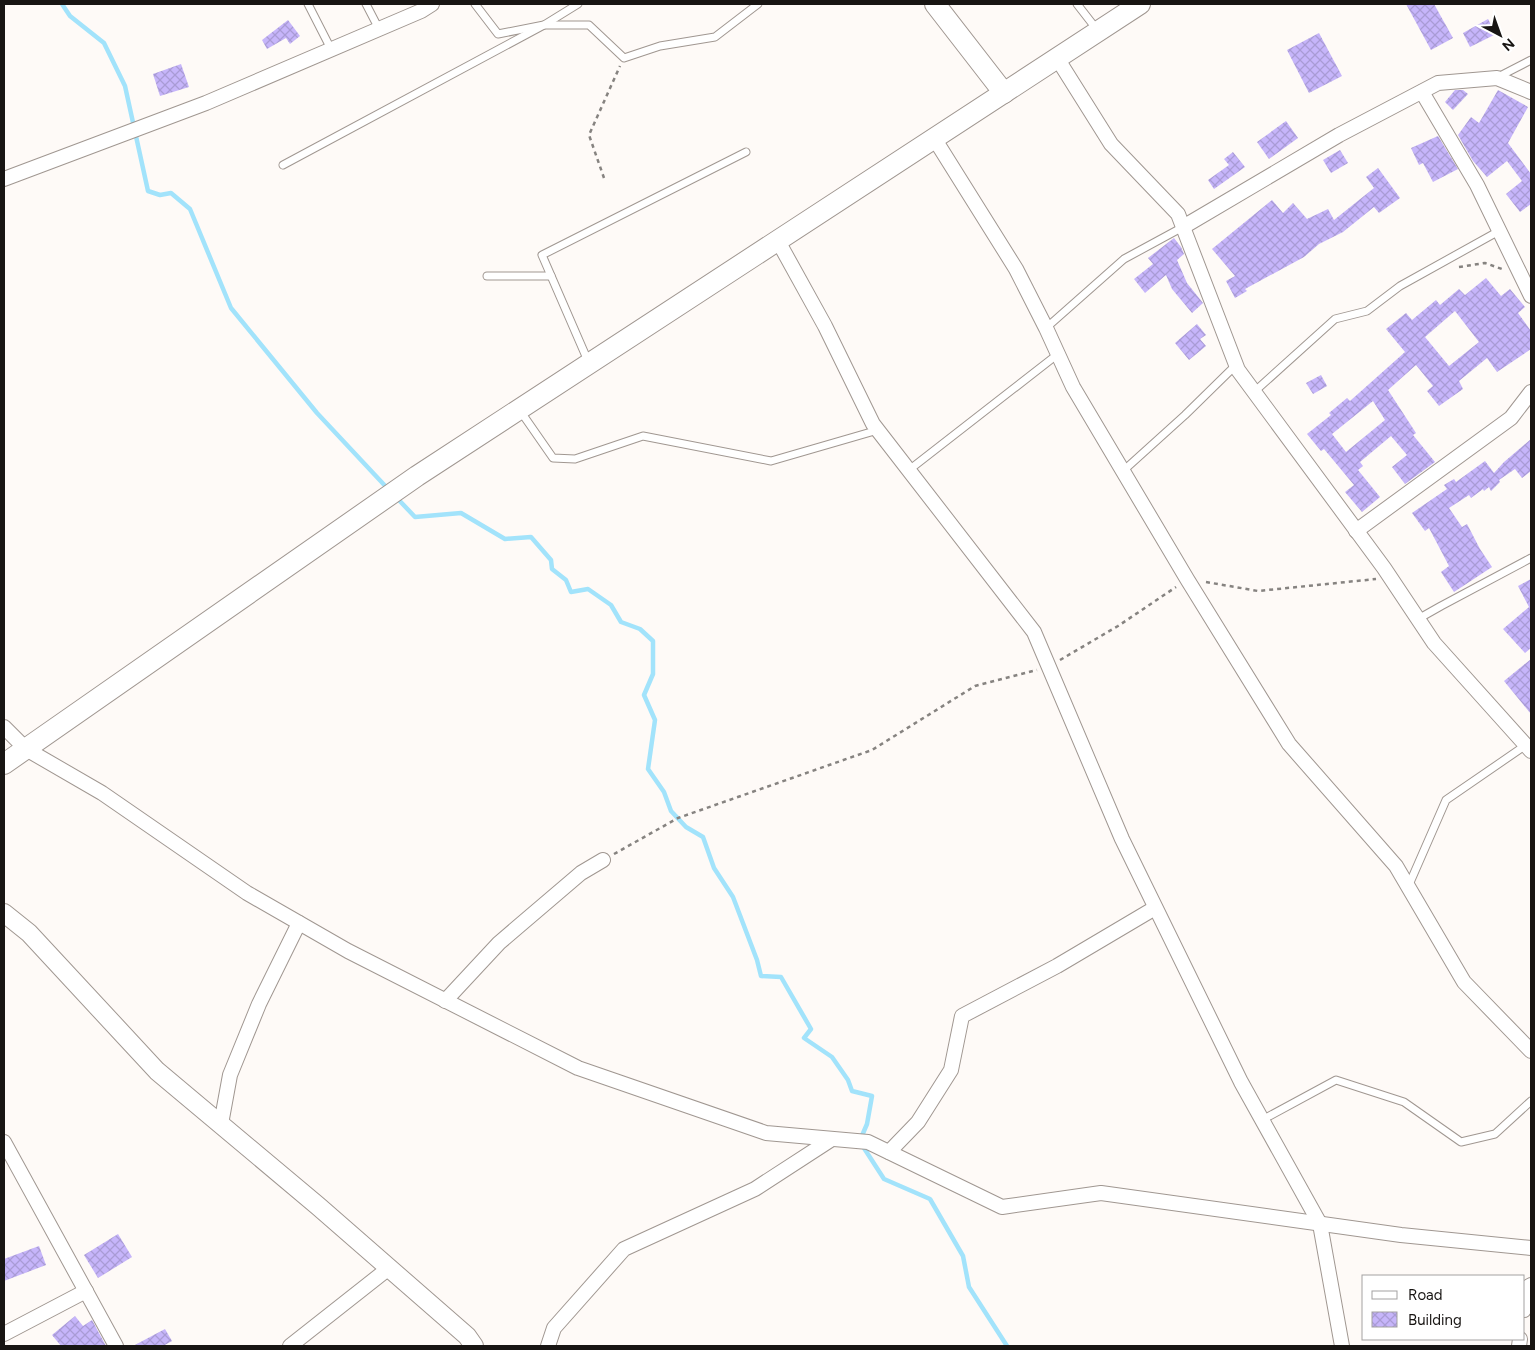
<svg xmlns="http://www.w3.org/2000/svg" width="1535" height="1350" viewBox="0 0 1535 1350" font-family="Figtree,sans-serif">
	<defs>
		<pattern id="building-cross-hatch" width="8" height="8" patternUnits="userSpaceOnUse" patternTransform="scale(1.25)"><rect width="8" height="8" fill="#c6b5fa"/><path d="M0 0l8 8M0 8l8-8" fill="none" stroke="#a99bd5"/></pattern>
	</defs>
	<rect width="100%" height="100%" fill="#fefaf7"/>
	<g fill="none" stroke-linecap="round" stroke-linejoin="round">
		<g stroke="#a2e3fb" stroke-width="4.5">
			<polyline points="62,4 70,16 104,43 125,86 148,191 160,195 171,193 190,209 231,308 317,413 389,490"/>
			<polyline points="396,497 415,517 461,513 505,539 531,537 551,560 552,569 566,580 571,592 588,589 611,605 621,622 640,629 653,641 653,674 644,695 655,720 648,769 664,792 671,811 686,827 703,837 714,868 733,897 757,960 761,976 781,977 811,1029 804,1038 832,1057 848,1080 852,1091 872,1096 867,1124 861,1138"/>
			<polyline points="862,1145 884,1179 930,1199 963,1256 969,1287 1007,1346"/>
		</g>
	</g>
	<g fill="url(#building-cross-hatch)" fill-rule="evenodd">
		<polygon points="1406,4 1434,4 1453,38 1431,50"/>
		<polygon points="1488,19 1496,34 1470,47 1463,33"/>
		<polygon points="288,20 300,36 290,44 286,38 267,49 262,40"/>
		<polygon points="1319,33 1342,76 1309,93 1287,50"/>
		<polygon points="181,64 189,87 160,96 153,74"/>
		<polygon points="1455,90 1463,90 1468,94 1453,110 1445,102"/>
		<polygon points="1498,90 1528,107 1508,143 1531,174 1531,204 1520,212 1506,194 1522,181 1507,161 1487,177 1473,161 1458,135 1471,117 1479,123"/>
		<polygon points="1286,121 1298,138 1269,159 1257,142"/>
		<polygon points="1438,136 1458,169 1433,182 1423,163 1419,165 1411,148"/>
		<polygon points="1340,150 1348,163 1331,173 1323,160"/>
		<polygon points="1233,152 1245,167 1214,189 1208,180 1229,165 1224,159"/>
		<polygon points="1378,168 1400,198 1379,213 1374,207 1343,232 1319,244 1304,257 1245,289 1247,291 1235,298 1226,281 1235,276 1212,249 1272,200 1283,213 1293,203 1307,219 1328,209 1334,220 1374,188 1366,177"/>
		<polygon points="1174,238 1181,247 1184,254 1177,260 1187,283 1203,303 1192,313 1172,289 1166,275 1145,293 1134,279 1153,264 1148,258"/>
		<path d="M1486,278L1501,296L1510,289L1525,307L1518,313L1531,331V349L1497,372L1487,358L1459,381L1463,389L1439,406L1427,391L1433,386L1416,365L1388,390L1416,433L1413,435L1435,462L1405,484L1392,467L1407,455L1391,436L1360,462L1363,466L1358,470L1380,497L1362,512L1345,492L1354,485L1324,449L1321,451L1307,434L1331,415L1329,413L1347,398L1350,401L1405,352L1386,329L1406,313L1412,320L1436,300L1440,305L1459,289L1465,295ZM1455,311L1479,342L1449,366L1425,337ZM1373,401L1385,420L1346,452L1332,434Z"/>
		<polygon points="1197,324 1206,335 1200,339 1206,346 1189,360 1175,343"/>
		<polygon points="1321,375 1327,386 1313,394 1306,383"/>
		<polygon points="1531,439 1531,471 1522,478 1515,469 1499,480 1500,482 1491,491 1489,487 1484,491 1483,489 1471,498 1469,495 1449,508 1462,527 1467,524 1480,549 1492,567 1454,592 1441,572 1449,566 1429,528 1425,531 1412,513 1447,489 1444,485 1454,479 1456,482 1485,461 1494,473 1504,462"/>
		<polygon points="1531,579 1531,648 1525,653 1503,629 1529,607 1518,586"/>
		<polygon points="1531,659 1531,714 1504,681"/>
		<polygon points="118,1234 132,1257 98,1278 84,1255"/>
		<polygon points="39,1246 46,1265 4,1281 4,1259"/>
		<polygon points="75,1316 83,1326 92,1320 106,1346 61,1346 52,1335"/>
		<polygon points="165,1329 172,1341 163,1346 133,1346"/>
	</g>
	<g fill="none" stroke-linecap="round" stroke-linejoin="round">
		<g stroke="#a09791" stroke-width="9">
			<g id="service">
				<polyline points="308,4 331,49"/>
				<polyline points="366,4 379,29"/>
				<polyline points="475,4 498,34 544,25 589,25 624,58 660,46 715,37 758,4"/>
				<polyline points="1077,4 1098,31"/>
				<polyline points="1498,77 1531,60"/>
				<polyline points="283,165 544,25 578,4"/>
				<polyline points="487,276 551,276"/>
				<polyline points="1046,328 1124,259 1183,227"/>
				<polyline points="588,361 542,255 746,152"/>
				<polyline points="1254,392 1335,319 1367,311 1400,286 1499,231"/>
				<polyline points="521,412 553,458 575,459 643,436 771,461 878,430"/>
				<polyline points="909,470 1058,354"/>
				<polyline points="1123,471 1185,415 1236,365"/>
				<polyline points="1418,619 1441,606 1531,558"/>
				<polyline points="1408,887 1446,800 1526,745"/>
				<polyline points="1262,1120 1336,1080 1404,1102 1461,1142 1495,1134 1531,1101"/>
			</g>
		</g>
		<g stroke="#a09791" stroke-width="16">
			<g id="minor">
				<polyline points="1057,58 1111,144 1178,214 1238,370 1384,568 1434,643 1531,751"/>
				<polyline points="1422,92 1477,185 1531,296"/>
				<polyline points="934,138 1016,269 1046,328 1073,387 1187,579 1289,744 1396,866 1464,982 1531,1051"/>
				<polyline points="4,179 206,103 421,11 432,4"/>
				<polyline points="1183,227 1339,135 1438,83 1497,78 1531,92"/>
				<polyline points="778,241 825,326 873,424 1034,632 1122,839 1241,1082 1320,1224 1342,1346"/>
				<polyline points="1356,531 1511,418 1531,392"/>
				<polyline points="4,727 26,749 102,793 247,893 348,951 578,1068 766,1133 868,1142 1002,1207 1101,1193 1401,1235 1531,1248"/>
				<polyline points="445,1001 499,943 581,873 603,860"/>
				<polyline points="221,1124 230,1075 259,1004 299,923"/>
				<polyline points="4,1142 116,1346"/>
				<polyline points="889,1152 918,1122 951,1070 962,1016 1057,966 1155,908"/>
				<polyline points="1524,1310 1526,1288 1531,1285"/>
				<polyline points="4,1334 86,1291"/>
				<polyline points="290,1346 389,1268"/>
				<polyline points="548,1346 554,1328 624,1249 755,1189 832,1139"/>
				<polyline points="1519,1346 1520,1339"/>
			</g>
		</g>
		<g stroke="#a09791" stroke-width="20">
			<polyline id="tertiary" points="4,913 29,933 157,1071 318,1206 467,1336 474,1346"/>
		</g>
		<g stroke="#a09791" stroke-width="22">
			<g id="secondary">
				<polyline points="935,4 1004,93"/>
				<polyline points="4,764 417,476 1140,4"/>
			</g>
		</g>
		<g stroke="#868380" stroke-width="2.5" stroke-dasharray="4 4" stroke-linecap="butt">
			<polyline points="604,178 589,135 620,66"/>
			<polyline points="1459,267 1485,263 1502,269"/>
			<polyline points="1206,582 1258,591 1376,579"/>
			<polyline points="1060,660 1118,626 1176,587"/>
			<polyline points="614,854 678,818 872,750 975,686 1037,670"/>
		</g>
		<use href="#service" stroke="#fff" stroke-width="7"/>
		<use href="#minor" stroke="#fff" stroke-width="14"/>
		<use href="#tertiary" stroke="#fff" stroke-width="18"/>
		<use href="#secondary" stroke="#fff" stroke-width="20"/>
	</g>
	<rect width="1535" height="1350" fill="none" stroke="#181513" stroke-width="10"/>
	<rect x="1362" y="1275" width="162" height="65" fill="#ffffff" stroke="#a3a1a1"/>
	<rect x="1372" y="1291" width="25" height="8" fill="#ffffff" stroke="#a3a1a1"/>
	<text x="1408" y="1300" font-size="15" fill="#181513">Road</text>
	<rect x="1372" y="1312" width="25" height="15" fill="url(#building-cross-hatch)" stroke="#a3a1a1"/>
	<text x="1408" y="1325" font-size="15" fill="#181513">Building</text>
	<g transform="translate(1500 35) rotate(139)" stroke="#ffffff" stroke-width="4" paint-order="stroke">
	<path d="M0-4L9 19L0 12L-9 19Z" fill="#181513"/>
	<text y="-8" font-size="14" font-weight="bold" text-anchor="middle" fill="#181513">N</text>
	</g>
</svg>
